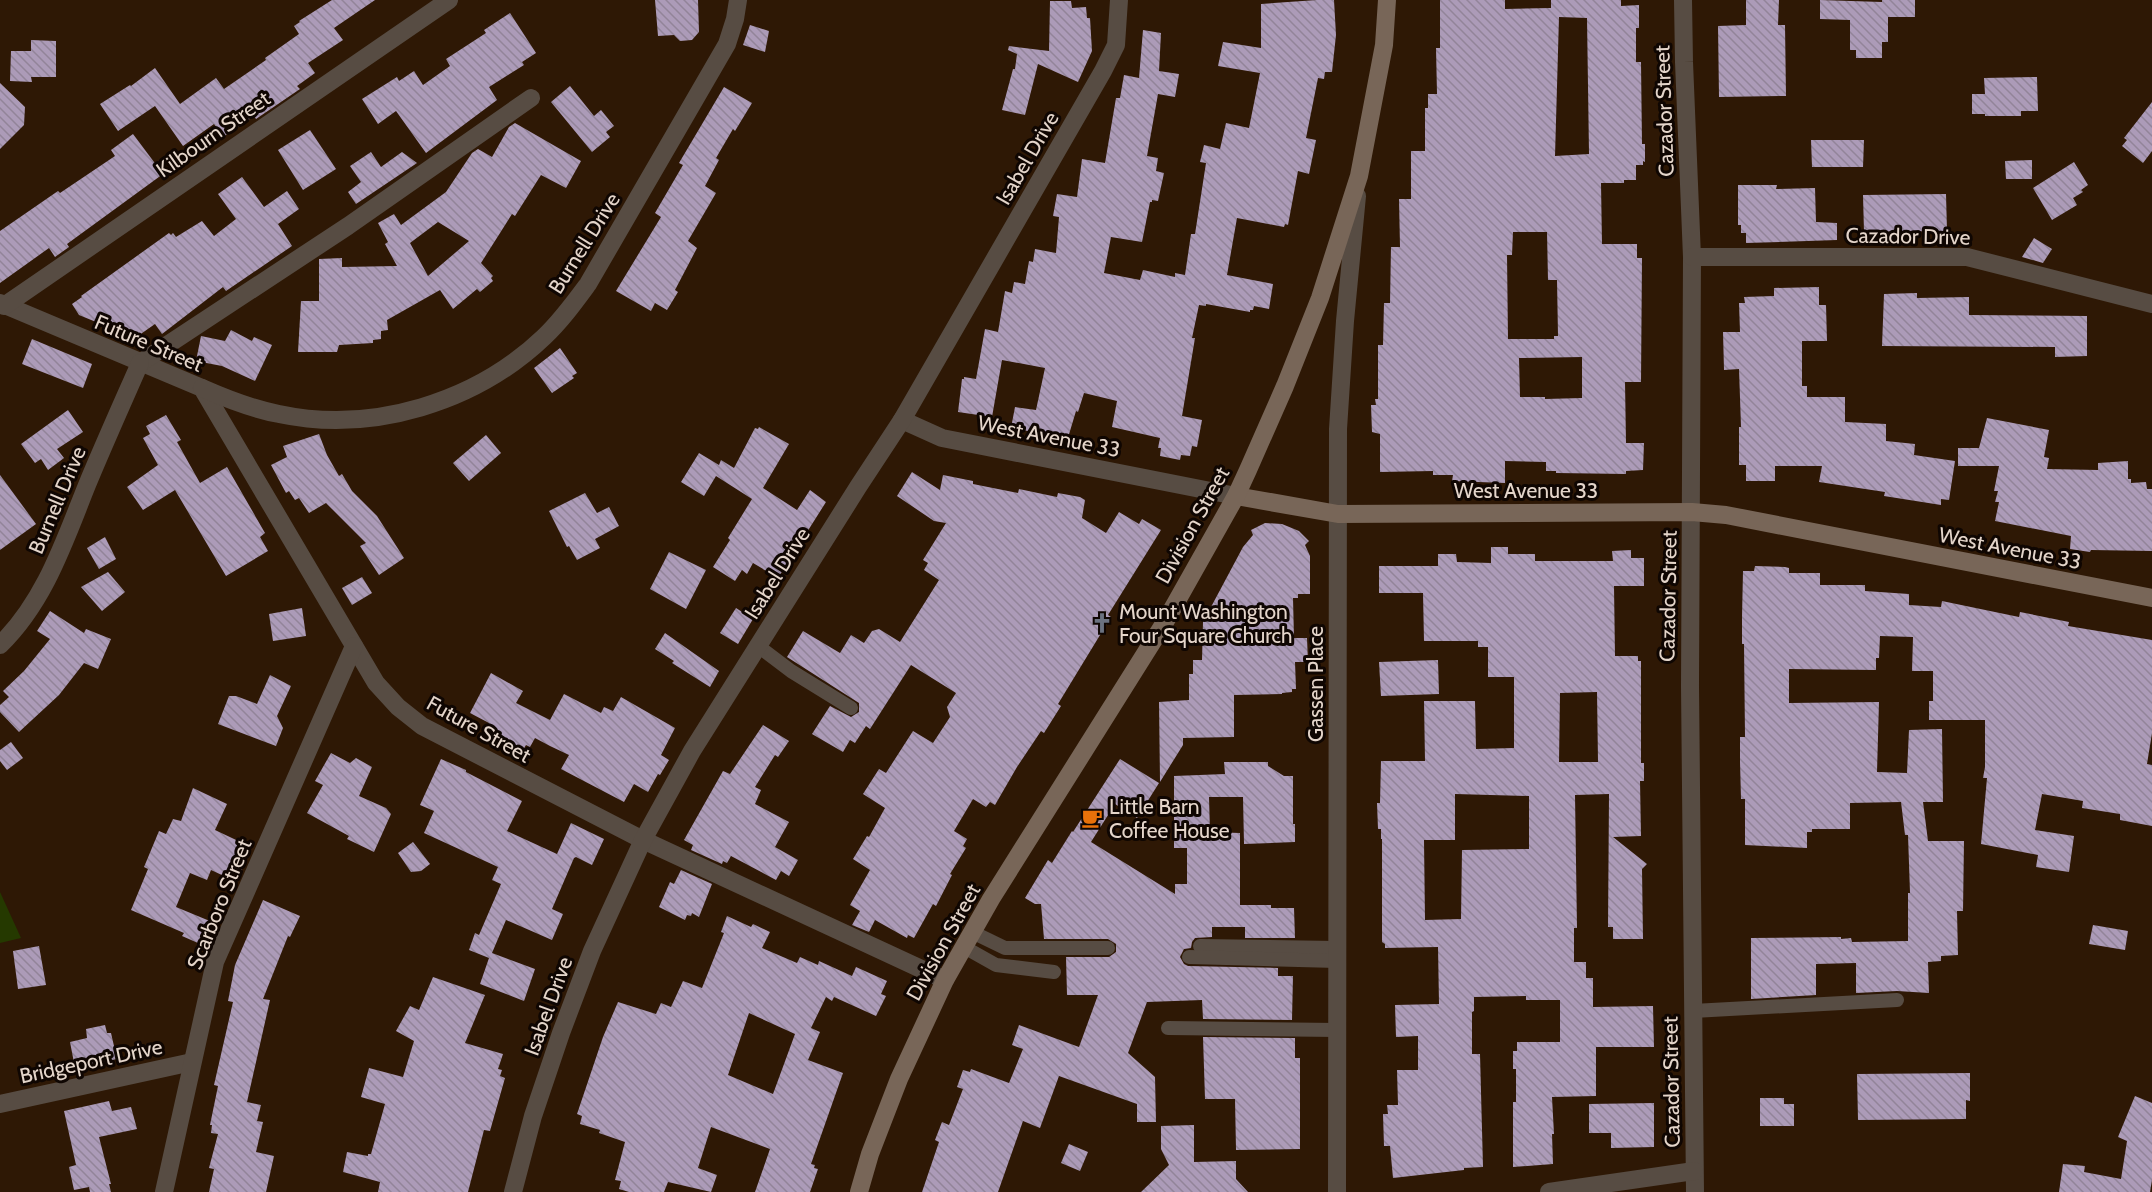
<svg xmlns="http://www.w3.org/2000/svg" width="2152" height="1192" viewBox="0 0 2152 1192" font-family="Cabin,sans-serif">
	<defs>
		<pattern id="building-back-hatch" width="6" height="6" patternUnits="userSpaceOnUse" patternTransform="scale(1.5)"><rect width="6" height="6" fill="#ac9bb8"/><path d="M-1 5l2 2M0 0l6 6M5-1l2 2" fill="none" stroke="#928499"/></pattern>
	</defs>
	<rect width="100%" height="100%" fill="#2e1805"/>
	<polygon fill="#253900" points="0,892 21,938 0,943"/>
	<g fill="url(#building-back-hatch)" fill-rule="evenodd">
		<polygon points="332,0 375,0 334,28 343,40 308,63 315,73 297,86 300,89 256,119 254,116 223,137 214,124 183,146 155,106 118,131 100,104 130,85 131,86 155,68 180,104 216,78 224,89 266,60 265,58 299,34 294,26 300,22 299,21"/>
		<polygon points="655,0 698,0 699,32 692,40 680,41 674,35 658,36"/>
		<polygon points="1317,0 1334,0 1336,35 1332,72 1325,72 1324,79 1318,78 1306,138 1316,140 1309,174 1298,171 1288,225 1285,224 1284,227 1237,218 1227,275 1273,284 1269,309 1254,306 1253,310 1250,310 1250,312 1206,304 1206,306 1199,305 1192,338 1195,338 1182,416 1202,420 1197,447 1192,446 1190,456 1181,455 1180,460 1160,456 1161,448 1158,448 1160,438 1112,427 1117,401 1084,393 1078,412 1076,411 1067,441 1045,437 1045,434 1011,428 1015,407 1036,410 1045,368 1002,360 992,417 958,412 962,379 964,379 964,377 976,379 985,329 998,332 1005,291 1012,293 1014,282 1025,284 1029,261 1033,262 1035,249 1056,253 1059,217 1053,216 1057,194 1077,197 1082,159 1105,163 1116,98 1120,98 1124,75 1139,78 1143,30 1161,33 1159,71 1179,74 1175,97 1158,94 1147,156 1158,158 1156,171 1164,173 1158,201 1152,200 1152,202 1150,202 1142,242 1111,237 1104,273 1140,280 1143,270 1175,277 1175,273 1185,275 1191,234 1195,234 1206,163 1200,162 1204,145 1220,149 1226,123 1249,128 1260,73 1218,66 1223,42 1261,48 1261,4"/>
		<path d="M1440,0H1505V9L1551,8V0H1621V6L1639,5V28H1636V62H1641L1642,144H1645V162L1643,161V165H1636V180H1624V183H1601L1602,244H1637V258H1642L1641,382H1625L1626,443H1644L1643,470L1626,471V474L1556,473V471H1546V462L1505,461V483L1452,481L1453,475H1433V471L1380,472V434L1372,432L1371,405H1376L1375,399H1378V345H1383L1384,303H1390L1391,247H1400L1399,199H1411V151H1425V108H1428V94H1437L1436,48H1440ZM1559,17L1587,18L1589,154L1555,156ZM1513,232H1547L1548,280H1557L1558,336H1554V339H1508L1507,255H1512ZM1582,357V398L1545,399V397H1520L1519,358Z"/>
		<polygon points="1746,0 1779,0 1778,25 1785,25 1786,96 1719,97 1718,26 1746,25"/>
		<polygon points="1820,0 1882,2 1882,0 1915,0 1915,17 1888,17 1888,42 1882,42 1882,58 1856,58 1856,50 1850,50 1850,20 1820,19"/>
		<polygon points="1050,1 1071,1 1072,8 1086,7 1087,18 1090,18 1092,51 1078,82 1038,64 1025,115 1002,110 1013,69 1015,69 1017,54 1008,50 1009,46 1049,51"/>
		<polygon points="510,13 536,53 522,62 524,65 489,87 497,100 426,153 396,111 378,124 362,99 397,77 399,81 414,71 423,85 450,66 446,59 486,33 484,30"/>
		<polygon points="750,25 769,31 765,52 743,45"/>
		<polygon points="31,40 56,41 56,77 31,77 32,82 10,81 11,51 31,51"/>
		<polygon points="2037,77 2038,111 2021,111 2021,116 1985,116 1985,114 1972,114 1972,94 1985,94 1984,78"/>
		<polygon points="0,83 25,107 24,125 0,149"/>
		<polygon points="570,86 594,116 601,110 614,126 606,132 610,137 592,152 551,102"/>
		<polygon points="724,87 752,103 735,131 733,129 716,158 719,160 705,186 716,193 688,241 697,248 675,290 678,292 667,310 655,303 651,311 616,291 661,217 655,213 683,165 679,163"/>
		<polygon points="2152,102 2152,151 2143,163 2122,146 2127,140 2124,138"/>
		<path d="M515,123L581,161L566,188L541,175L515,216L512,214L481,263L493,276L491,278L493,281L480,292L477,289L453,309L440,290L387,320L388,330L381,331V339L373,340V343L339,345L337,352H298L301,301H319V259L342,258V267L397,266L385,244L388,242L378,223L394,214L401,225L446,192L472,153L478,149L492,157L509,127ZM438,222L469,241L428,276L410,243Z"/>
		<polygon points="310,130 336,169 303,190 278,150"/>
		<polygon points="133,134 163,174 67,244 69,247 55,257 49,248 0,283 0,231 58,191 60,193 115,156 111,150"/>
		<polygon points="1811,140 1864,140 1863,167 1812,167"/>
		<polygon points="371,152 381,167 402,152 417,163 356,204 348,192 361,182 350,166"/>
		<polygon points="2032,160 2032,179 2006,179 2005,161"/>
		<polygon points="2074,162 2088,185 2081,190 2083,192 2073,198 2077,205 2052,220 2033,188"/>
		<polygon points="242,177 264,207 287,191 299,209 278,224 292,246 226,291 223,287 162,334 155,324 135,338 79,315 72,304 82,297 81,296 169,233 171,235 173,233 176,237 202,221 214,236 236,219 218,194"/>
		<polygon points="1738,185 1777,185 1776,189 1815,188 1816,222 1837,223 1837,240 1746,243 1746,233 1741,233 1741,225 1738,225"/>
		<polygon points="1946,194 1947,231 1864,232 1863,195"/>
		<polygon points="2034,238 2052,249 2043,263 2022,257"/>
		<polygon points="1819,287 1819,305 1826,305 1827,341 1802,341 1802,386 1807,386 1807,397 1845,397 1845,422 1886,424 1886,441 1915,444 1914,455 1955,461 1949,500 1941,499 1941,505 1884,496 1885,492 1819,482 1822,466 1775,466 1775,481 1746,481 1746,465 1739,465 1739,427 1741,427 1739,369 1724,370 1723,332 1740,332 1739,303 1745,303 1744,297 1774,296 1774,288"/>
		<polygon points="1917,293 1917,298 1969,297 1969,315 2087,316 2087,356 2055,357 2055,347 1882,346 1884,294"/>
		<polygon points="231,330 252,341 254,337 272,345 255,381 222,366 196,361 201,336 225,341"/>
		<polygon points="32,339 92,364 83,388 22,364"/>
		<polygon points="560,348 577,373 572,376 574,378 552,393 534,368"/>
		<polygon points="68,410 83,432 57,449 64,458 48,470 41,459 35,463 21,444"/>
		<polygon points="166,415 181,440 177,442 200,483 227,467 265,533 260,537 268,551 226,576 175,490 143,510 127,487 158,465 143,438 150,434 146,426"/>
		<polygon points="1987,418 2049,430 2044,457 2049,458 2047,469 2098,470 2098,463 2128,461 2128,479 2131,479 2131,483 2146,482 2147,489 2152,489 2152,551 2091,550 2090,552 2070,549 2071,536 1995,521 1999,502 1995,502 1998,491 1994,491 1999,466 1958,466 1958,448 1979,448"/>
		<polygon points="759,427 789,444 763,488 797,510 810,490 826,502 778,578 753,563 747,574 742,570 735,581 713,567 730,540 728,538 752,499 716,476 704,496 681,482 699,453 719,465 721,460 734,468 755,428 758,429"/>
		<polygon points="319,434 327,455 339,476 342,474 352,491 377,516 404,558 379,575 360,546 366,543 326,503 309,513 299,498 295,500 289,491 286,493 271,465 287,457 283,446"/>
		<polygon points="486,435 501,453 469,481 453,463"/>
		<polygon points="912,472 940,490 943,475 973,481 973,484 1018,493 1019,489 1057,497 1058,493 1080,497 1085,500 1082,518 1106,533 1119,512 1139,524 1142,519 1161,530 1108,615 1111,617 1058,704 1061,706 1044,733 1041,731 1017,767 995,805 990,802 986,807 973,799 954,831 967,839 963,846 966,848 950,874 952,875 936,906 933,904 914,938 908,935 907,938 875,920 869,932 852,925 860,911 850,905 870,870 853,859 867,836 869,837 885,808 863,794 879,769 886,773 913,731 933,743 950,717 947,707 956,693 911,665 870,729 866,726 855,743 850,740 843,752 812,734 830,706 851,717 859,712 859,703 787,657 803,631 840,653 851,635 864,643 872,631 879,629 900,642 939,580 924,570 928,563 923,560 946,523 934,521 897,496"/>
		<polygon points="0,475 36,524 0,550"/>
		<polygon points="585,493 597,513 609,507 619,526 595,539 600,548 577,560 569,546 567,547 549,511"/>
		<polygon points="1265,523 1282,524 1299,531 1309,541 1305,545 1310,556 1310,594 1298,594 1298,598 1293,598 1294,638 1307,638 1308,662 1295,662 1296,689 1292,689 1292,692 1282,693 1282,694 1234,695 1234,737 1183,738 1183,745 1160,782 1159,702 1189,700 1189,674 1193,674 1193,660 1202,660 1203,622 1243,547 1253,535 1251,530"/>
		<polygon points="105,537 116,559 99,569 87,548"/>
		<path d="M1491,547H1508V554H1535V561H1613L1612,551L1631,550V558H1644V586H1614L1615,656H1638V661H1641V763H1644V781H1640L1641,836L1613,837L1647,864L1642,869L1643,939H1613V927H1608L1609,794L1575,795L1577,928H1574V962H1586V978H1593V1007L1653,1006L1654,1047H1596V1096L1552,1097L1554,1134H1552L1553,1164L1513,1167V1102H1516V1069H1513V1051H1517V1042H1560V1000H1526V996L1474,997V1011L1472,1012V1054H1480L1483,1167L1464,1168V1170L1393,1178L1390,1146H1384L1383,1114H1388L1387,1105H1398L1397,1070H1418V1036L1396,1037L1395,1005L1439,1004L1438,947L1385,948V944L1382,942V839H1381V829H1378L1377,803H1380L1381,761H1425L1424,701H1475L1476,749L1514,748V677H1488V647H1478V641H1424L1423,593H1379V566H1438V554H1456L1457,562L1491,563ZM1597,692L1598,762H1559L1560,693ZM1455,794L1529,796V849L1462,850L1461,919L1425,920L1424,840H1455Z"/>
		<polygon points="669,552 706,570 686,609 650,589"/>
		<polygon points="1755,566 1785,567 1789,568 1789,573 1820,573 1820,585 1865,585 1865,591 1909,594 1909,605 1941,607 1942,601 2019,617 2020,612 2069,622 2068,626 2152,640 2152,733 2147,764 2152,765 2152,826 2120,820 2120,814 2082,808 2083,801 2042,794 2035,830 2074,836 2069,872 2036,867 2038,855 1981,844 1987,778 1983,778 1985,767 1985,720 1929,720 1929,701 1933,701 1933,671 1912,671 1913,637 1880,636 1879,658 1876,658 1876,670 1789,669 1789,703 1879,702 1877,772 1907,773 1909,730 1942,729 1943,802 1923,802 1928,841 1964,841 1963,911 1957,911 1958,955 1941,956 1941,961 1928,962 1929,993 1897,991 1856,993 1856,963 1816,964 1816,995 1751,999 1751,938 1841,937 1841,939 1851,938 1852,942 1908,941 1908,893 1910,893 1908,835 1905,835 1901,802 1850,803 1850,829 1812,829 1812,832 1807,832 1807,848 1745,845 1745,799 1741,799 1740,762 1740,737 1745,737 1744,644 1742,644 1742,617 1743,571 1754,571"/>
		<polygon points="108,572 125,592 102,611 81,587"/>
		<polygon points="362,577 372,593 352,605 342,588"/>
		<polygon points="302,608 306,636 273,641 269,614"/>
		<polygon points="736,608 753,619 738,644 720,633"/>
		<polygon points="50,611 84,633 86,629 111,639 98,669 84,663 59,695 19,732 0,712 0,705 9,697 3,691 24,671 50,639 37,631"/>
		<polygon points="665,633 719,671 710,687 672,663 674,661 655,649"/>
		<polygon points="1438,660 1439,694 1381,696 1379,662"/>
		<polygon points="491,673 523,691 516,703 550,720 564,694 601,713 604,707 613,711 621,697 675,728 661,755 669,760 660,775 658,774 648,792 634,784 624,802 561,769 569,755 550,746 535,738 530,747 526,745 523,750 509,743 507,746 484,733 489,723 470,713"/>
		<polygon points="270,675 291,686 277,716 283,728 276,746 218,724 229,696 236,696 257,704"/>
		<polygon points="763,725 789,741 778,757 775,755 755,787 761,790 755,804 789,822 775,847 798,860 789,876 781,871 776,880 731,856 727,863 723,861 722,864 691,850 693,845 684,840 723,771 730,774"/>
		<polygon points="11,742 23,758 7,770 0,761 0,750"/>
		<polygon points="331,753 350,763 356,758 372,767 359,796 386,808 391,814 374,852 347,839 349,836 307,813 323,785 315,781"/>
		<polygon points="441,759 466,770 466,772 522,801 507,831 557,854 571,823 604,839 592,865 576,857 574,858 552,909 563,914 552,940 506,920 492,953 535,969 524,1001 480,984 489,958 469,950 475,933 479,935 501,884 492,880 498,867 424,833 434,811 420,805"/>
		<polygon points="1120,759 1159,783 1137,818 1115,804 1091,842 1175,894 1175,884 1187,884 1187,848 1174,848 1174,776 1225,774 1224,762 1268,762 1268,766 1284,776 1293,776 1293,824 1295,824 1295,842 1244,844 1243,797 1209,797 1210,832 1240,833 1240,905 1271,905 1271,908 1294,908 1295,938 1245,938 1245,927 1212,927 1212,937 1195,938 1192,942 1191,948 1184,949 1180,957 1184,964 1188,966 1278,968 1278,976 1293,976 1292,1020 1203,1019 1202,1000 1147,1002 1128,1053 1155,1077 1156,1122 1137,1122 1137,1104 1059,1076 1040,1128 1023,1121 998,1192 922,1192 939,1142 935,1140 942,1122 949,1125 963,1089 957,1087 963,1070 970,1072 971,1069 1009,1083 1023,1049 1012,1045 1019,1025 1079,1047 1098,995 1067,995 1066,957 1109,957 1116,952 1116,944 1108,939 1044,939 1041,904 1035,904 1025,898 1048,860 1052,863 1072,831 1073,832"/>
		<polygon points="193,788 227,804 215,830 251,847 237,882 211,870 207,880 190,873 176,907 217,924 207,947 182,936 184,933 131,910 148,869 144,867 159,831 166,834 173,819 181,821"/>
		<polygon points="413,842 430,864 421,871 411,872 398,853"/>
		<polygon points="681,870 712,884 699,917 692,913 691,916 687,915 685,920 659,907 670,882 674,884"/>
		<polygon points="263,900 300,916 290,937 288,936 263,999 270,1000 247,1102 261,1105 257,1121 263,1122 256,1152 274,1156 266,1192 209,1192 214,1169 209,1168 218,1134 211,1133 212,1125 210,1125 218,1086 214,1085 233,1002 228,1001 235,965"/>
		<path d="M727,916L751,927L753,924L770,932L762,948L797,963L800,957L818,965L819,961L852,976L856,967L887,981L881,994L886,996L876,1016L834,997L832,1001L826,997L811,1028L820,1032L808,1060L843,1073L811,1164L815,1165L814,1168L818,1169L810,1192H755L770,1149L711,1127L698,1168L717,1175L711,1192L668,1182L664,1192H629L619,1189L621,1181L615,1180L625,1142L599,1133L600,1130L580,1124L582,1116L577,1114L603,1037L618,1002L656,1014L661,1003L671,1007L683,981L702,988L724,933L721,932ZM749,1013L795,1034L773,1094L728,1075Z"/>
		<polygon points="2093,925 2128,931 2125,950 2089,944"/>
		<polygon points="39,946 46,985 18,989 13,951"/>
		<polygon points="433,977 485,995 465,1043 503,1054 498,1069 502,1070 500,1076 505,1078 490,1131 484,1130 468,1192 378,1192 380,1182 343,1172 347,1152 368,1156 368,1154 371,1154 385,1104 361,1097 369,1068 403,1077 414,1041 396,1031 410,1006 419,1010"/>
		<polygon points="105,1025 107,1033 111,1033 117,1059 75,1068 70,1042 87,1038 86,1029"/>
		<polygon points="1203,1037 1295,1038 1295,1058 1300,1058 1300,1149 1236,1150 1235,1099 1205,1099"/>
		<polygon points="1970,1073 1970,1101 1966,1100 1966,1119 1858,1120 1857,1074"/>
		<polygon points="2135,1096 2152,1103 2152,1180 2150,1192 2059,1192 2063,1164 2085,1166 2084,1172 2121,1179 2127,1141 2118,1137"/>
		<polygon points="1760,1098 1784,1098 1784,1104 1794,1104 1794,1126 1760,1126"/>
		<polygon points="109,1101 112,1111 131,1107 137,1129 99,1137 111,1184 109,1184 111,1192 90,1192 89,1187 74,1190 69,1167 76,1165 64,1111"/>
		<polygon points="1654,1103 1654,1147 1611,1148 1611,1133 1589,1133 1589,1104"/>
		<polygon points="1194,1125 1194,1162 1236,1161 1236,1179 1248,1192 1141,1192 1169,1165 1161,1149 1161,1126"/>
		<polygon points="1069,1144 1088,1152 1080,1171 1061,1163"/>
	</g>
	<g fill="none" stroke-linecap="round" stroke-linejoin="round">
		<g stroke="#574c43" stroke-width="14">
			<polyline points="758,646 791,671 851,708"/>
			<polyline points="972,932 1005,948 1108,948"/>
			<polyline points="1200,946 1337,948"/>
			<polyline points="964,947 996,965 1054,972"/>
			<polyline points="1189,957 1337,961"/>
			<polyline points="1693,1011 1897,1000"/>
			<polyline points="1168,1028 1337,1030"/>
		</g>
		<g stroke="#574c43" stroke-width="18">
			<polyline points="1683,0 1684,62 1692,257 1690,686 1695,1192"/>
			<polyline points="1692,257 1967,257 2152,304"/>
			<polyline points="0,303 202,388 376,683 398,707 422,726 643,840 945,980"/>
			<polyline points="4,306 449,0"/>
			<polyline points="140,363 348,226 531,98"/>
			<path d="M202,388C227,399 252,409 279,414C373,434 476,402 544,337C561,321 574,303 588,284L727,44L735,19L738,0"/>
			<polyline points="902,420 942,438 1236,496"/>
			<path d="M0,645C45,601 64,542 87,485C104,444 122,404 140,363"/>
			<polyline points="0,1104 192,1062"/>
			<polyline points="164,1192 215,962 354,646"/>
			<polyline points="513,1192 533,1116 561,1033 592,951 643,840 692,751 858,487 902,420 1103,71 1116,45 1119,0"/>
			<polyline points="1337,1192 1338,429 1345,321 1357,196"/>
			<polyline points="1549,1192 1694,1171"/>
		</g>
		<g stroke="#786658" stroke-width="18">
			<polyline points="1236,496 1338,514 1692,512 1726,515 2152,598"/>
			<polyline points="859,1192 870,1154 899,1079 945,980 991,899 1165,622 1236,496 1248,470 1285,386 1320,298 1359,176 1384,45 1387,0"/>
		</g>
	</g>
	<defs>
		<g id="church-bare" transform="scale(1.62)"><path d="M-1.2-6h2.4v3.5h3.3v2.4h-3.3V6h-2.4V-.1h-3.3v-2.4h3.3Z" fill="#6b7280" stroke="#0f0602" stroke-width="2.5" paint-order="stroke"/></g>
		<g id="cafe-bare" transform="scale(1.62)"><path d="M-5.5-4.5H6V0H3Q3 3.5 0 3.5H-2.5Q-5.5 3.5-5.5 0ZM3-3.2v2h1.7v-2ZM-6 4.5H4V6H-6Z" fill="#e8710a" stroke="#0f0602" stroke-width="2.5" paint-order="stroke"/></g>
	</defs>
	<g fill-rule="evenodd">
		<use href="#church-bare" x="1102" y="623"/>
		<use href="#cafe-bare" x="1092" y="818"/>
	</g>
	<g text-anchor="middle" dominant-baseline="central" stroke-width="6" stroke-linejoin="round" paint-order="stroke">
		<g font-size="21" fill="#e4d5ca" stroke="#0f0602">
			<text transform="translate(1664 111) rotate(-92)">Cazador Street</text>
			<text transform="translate(213 134) rotate(-35)">Kilbourn Street</text>
			<text transform="translate(1027 158) rotate(-60)">Isabel Drive</text>
			<text transform="translate(1908 236) rotate(1)">Cazador Drive</text>
			<text transform="translate(584 243) rotate(-58)">Burnell Drive</text>
			<text transform="translate(149 343) rotate(23)">Future Street</text>
			<text transform="translate(1049 436) rotate(11)">West Avenue 33</text>
			<text x="1526" y="490">West Avenue 33</text>
			<text transform="translate(57 500) rotate(-67)">Burnell Drive</text>
			<text transform="translate(1192 525) rotate(-61)">Division Street</text>
			<text transform="translate(2010 548) rotate(11)">West Avenue 33</text>
			<text transform="translate(777 573) rotate(-58)">Isabel Drive</text>
			<text transform="translate(1668 596) rotate(-89)">Cazador Street</text>
			<text transform="translate(1315 684) rotate(-90)">Gassen Place</text>
			<text transform="translate(479 729) rotate(29)">Future Street</text>
			<text transform="translate(219 904) rotate(-68)">Scarboro Street</text>
			<text transform="translate(943 942) rotate(-61)">Division Street</text>
			<text transform="translate(548 1006) rotate(-70)">Isabel Drive</text>
			<text transform="translate(91 1061) rotate(-12)">Bridgeport Drive</text>
			<text transform="translate(1671 1082) rotate(-91)">Cazador Street</text>
		</g>
		<g font-size="21" fill="#e4d5ca" stroke="#0f0602" text-anchor="start">
			<text x="1119" y="611">Mount Washington<tspan x="1119" dy="24">Four Square Church</tspan></text>
			<text x="1109" y="806">Little Barn<tspan x="1109" dy="24">Coffee House</tspan></text>
		</g>
	</g>
</svg>
